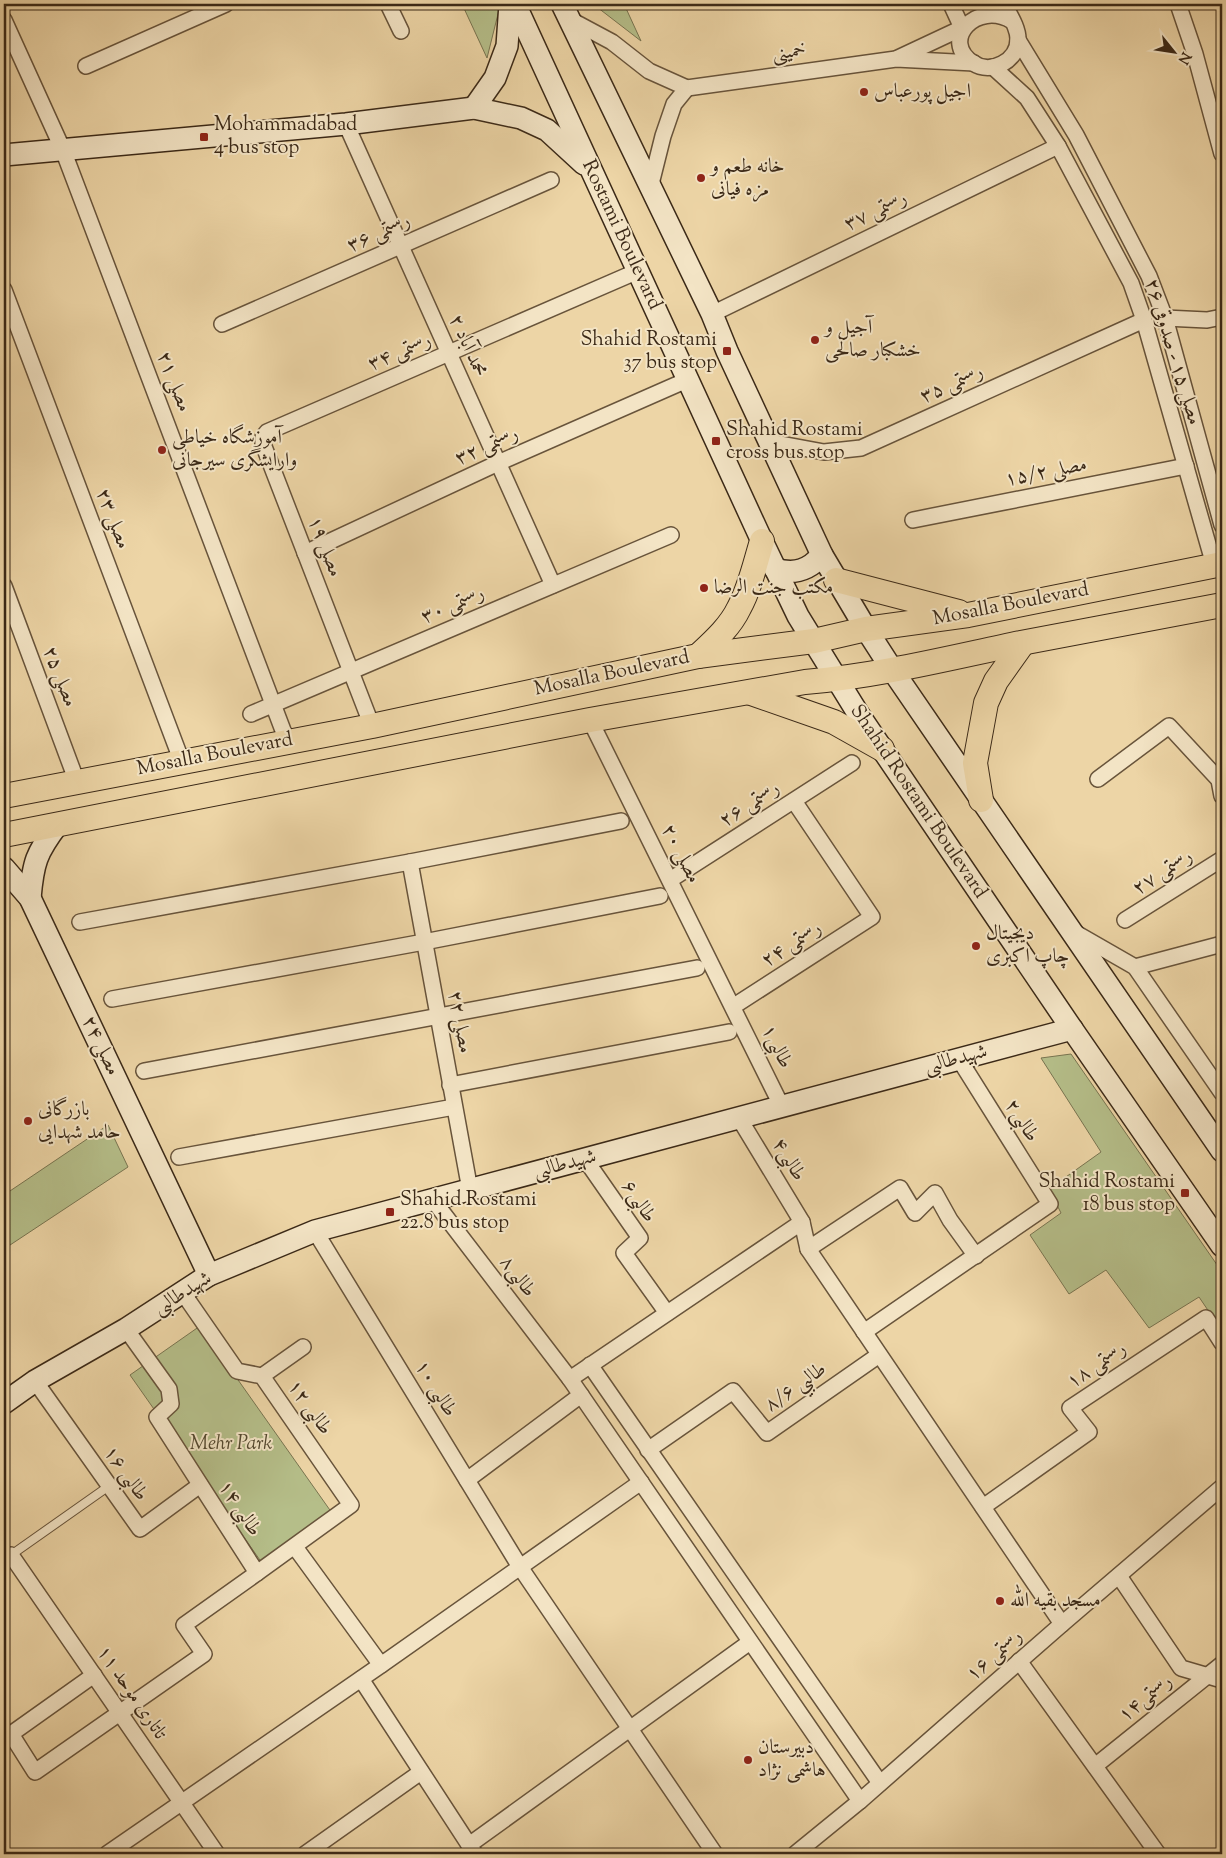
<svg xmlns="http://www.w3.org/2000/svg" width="1226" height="1858" viewBox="0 0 1226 1858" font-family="'Sorts Mill Goudy',Amiri,serif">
	<rect width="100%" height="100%" fill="#edd5a6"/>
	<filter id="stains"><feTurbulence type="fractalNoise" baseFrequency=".004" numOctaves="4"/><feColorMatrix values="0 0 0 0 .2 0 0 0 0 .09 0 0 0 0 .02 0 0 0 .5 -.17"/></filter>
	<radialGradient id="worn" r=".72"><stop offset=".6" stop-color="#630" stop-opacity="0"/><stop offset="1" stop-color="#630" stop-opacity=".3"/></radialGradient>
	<g fill="#b5be89" stroke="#787450">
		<polygon points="462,4 499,4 500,6 487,58"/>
		<polygon points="593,4 624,4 641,41"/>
		<polygon points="1071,1054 1222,1272 1222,1331 1199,1297 1149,1328 1106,1270 1069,1294 1030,1235 1061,1213 1049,1189 1101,1152 1041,1058"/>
		<polygon points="108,1125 128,1167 4,1249 4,1195"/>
		<polygon points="200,1326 332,1513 262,1563 130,1375"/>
	</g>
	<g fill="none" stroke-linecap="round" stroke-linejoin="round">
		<g stroke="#68543b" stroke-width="10">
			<polyline id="lane" points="4,1560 109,1486"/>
		</g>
		<g stroke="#68543b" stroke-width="18">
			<g id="street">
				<polyline points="388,4 401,31"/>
				<polyline points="951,4 962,28"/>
				<path d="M1004,4C1009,14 1018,27 1018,39C1018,61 991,75 973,63C939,40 977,0 1012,21"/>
				<polyline points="1178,4 1195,54 1222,154"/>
				<polyline points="569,19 612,42 649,71 687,88 674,104 663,136 650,188"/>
				<polyline points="4,20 63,150 287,741"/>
				<polyline points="1018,40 1076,135 1149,276 1165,318 1222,525"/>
				<polyline points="898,58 962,28"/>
				<polyline points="86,66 226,4"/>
				<polyline points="993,67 1027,98 1058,146 1131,283 1144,320 1214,565"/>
				<polyline points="687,88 896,59 974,63"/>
				<polyline points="346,124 553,585"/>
				<polyline points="4,290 182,762"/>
				<polyline points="712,314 1058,146"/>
				<polyline points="1165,318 1207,320 1222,317"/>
				<polyline points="222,324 551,180"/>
				<polyline points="770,442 824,452 861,448 1144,320"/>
				<polyline points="913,520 1186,466"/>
				<polyline points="305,553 498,463 687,380"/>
				<polyline points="4,586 77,782"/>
				<polyline points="251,714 671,535"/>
				<polyline points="590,720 782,1107"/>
				<polyline points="372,726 263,444 263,437 267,432 638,271"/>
				<polyline points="1098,779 1169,726 1219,780 1222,796"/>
				<polyline points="410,862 470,1190"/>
				<polyline points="670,880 852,763"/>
				<polyline points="1125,920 1222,859"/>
				<polyline points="80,922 410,862 621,821"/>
				<polyline points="1074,932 1135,967 1222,1093"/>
				<polyline points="1135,967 1222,944"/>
				<polyline points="112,999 424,942 660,896"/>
				<polyline points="734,1006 872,917 794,801"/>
				<polyline points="144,1071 697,968"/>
				<polyline points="450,1085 729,1032"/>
				<polyline points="739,1118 802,1222 808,1249 1062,1624"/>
				<polyline points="179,1157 454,1107"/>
				<polyline points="585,1159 640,1238 624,1253 667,1313"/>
				<polyline points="433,1200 570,1379 860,1801"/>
				<polyline points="315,1231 520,1567 715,1854"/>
				<polyline points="808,1249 900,1188 915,1213 935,1193 950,1220 976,1256"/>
				<polyline points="126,1329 169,1389 171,1404 157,1417 257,1573 351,1505 262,1376 237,1371 183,1293"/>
				<polyline points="864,1332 1050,1204 959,1059"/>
				<polyline points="590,1365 880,1783"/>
				<polyline points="262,1376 303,1347"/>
				<polyline points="570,1379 802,1222"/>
				<polyline points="35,1381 140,1529 200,1485"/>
				<polyline points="648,1450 733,1391 767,1433 879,1355"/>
				<polyline points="467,1480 581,1395"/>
				<polyline points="983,1507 1089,1432 1070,1408 1206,1318 1222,1343"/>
				<polyline points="295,1547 381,1665"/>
				<polyline points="11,1555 217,1854"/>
				<polyline points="1119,1576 1181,1668 1222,1680"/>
				<polyline points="1019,1661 1158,1854"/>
				<polyline points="361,1679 475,1854"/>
				<polyline points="11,1734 35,1772 204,1654 184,1625 257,1573"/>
				<polyline points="4,1739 94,1675"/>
				<polyline points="1095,1766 1222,1664"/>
				<polyline points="469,1845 750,1642"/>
				<polyline points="107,1854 381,1665 641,1482"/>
				<polyline points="305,1854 421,1772"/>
				<polyline points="795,1854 860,1801 1062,1624 1222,1487"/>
			</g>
		</g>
		<g stroke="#3b2917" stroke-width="24">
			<g id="secondary">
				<polyline points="515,4 762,541 798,616 859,715 1072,1029 1222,1246"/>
				<polyline points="562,4 712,314 727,351 822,555 866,629 893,671 1222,1151"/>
				<polyline points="474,108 495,78 507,46 510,4"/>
				<polyline points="4,155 346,124 474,108 521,118 547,130 584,164"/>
				<path d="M775,569C795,575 809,570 822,555"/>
				<polyline points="4,868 30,898 209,1275"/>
				<path d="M30,898C33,863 36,853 58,824"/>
				<polyline points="4,1403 35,1381 126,1329 209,1275 315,1231 1072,1029"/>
			</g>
		</g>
		<g stroke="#3b2917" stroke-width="26">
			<g id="primary">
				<polyline points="836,580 959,612"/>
				<path d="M698,656C713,642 730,627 739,608C750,588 755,564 762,541"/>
				<polyline points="751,693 834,722 882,749"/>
				<polyline points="4,796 372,726 698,656 814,641 866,629 968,615 1222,564"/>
				<polyline points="981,800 975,763 986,703 996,681 1023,643"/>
				<path d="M4,835L590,720L805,682C878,676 949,658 1021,643C1088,630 1155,618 1222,605"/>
			</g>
		</g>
		<use href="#lane" stroke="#f3e4c5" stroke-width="8"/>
		<use href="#street" stroke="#f3e4c5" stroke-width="15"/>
		<use href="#secondary" stroke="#f3e4c5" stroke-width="21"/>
		<use href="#primary" stroke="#edd5a6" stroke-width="24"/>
	</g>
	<g fill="#8f2418" stroke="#f3e4c5" stroke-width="2">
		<circle cx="864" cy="92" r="5"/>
		<rect x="199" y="132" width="10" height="10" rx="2.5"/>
		<circle cx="701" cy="178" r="5"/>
		<circle cx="815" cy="340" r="5"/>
		<rect x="722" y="346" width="10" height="10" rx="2.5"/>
		<rect x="711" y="436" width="10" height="10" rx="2.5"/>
		<circle cx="162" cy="450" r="5"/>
		<circle cx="704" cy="588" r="5"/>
		<circle cx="976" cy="946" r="5"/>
		<circle cx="28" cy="1121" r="5"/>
		<rect x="1180" y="1188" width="10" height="10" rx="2.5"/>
		<rect x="385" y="1207" width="10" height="10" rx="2.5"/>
		<circle cx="1000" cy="1601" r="5"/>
		<circle cx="748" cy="1760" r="5"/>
	</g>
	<g text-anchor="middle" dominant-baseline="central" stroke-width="4" stroke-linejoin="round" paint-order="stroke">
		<g font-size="20" fill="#3b2917" stroke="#f3e4c5">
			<text transform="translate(789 53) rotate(-8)">خمینی</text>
			<text transform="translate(876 212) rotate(-26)">رستمی ۳۷</text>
			<text transform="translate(379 234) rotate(-24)">رستمی ۳۶</text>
			<text transform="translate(621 235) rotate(65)">Rostami Boulevard</text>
			<text transform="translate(467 346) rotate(66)">محمد آباد ۲</text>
			<text transform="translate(1172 352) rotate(73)">مصلی ۱۵ - صدوقی ۲۶</text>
			<text transform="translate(400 353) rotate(-23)">رستمی ۳۴</text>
			<text transform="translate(173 382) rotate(69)">مصلی ۲۱</text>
			<text transform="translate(952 385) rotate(-24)">رستمی ۳۵</text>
			<text transform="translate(487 447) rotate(-24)">رستمی ۳۲</text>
			<text transform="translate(1046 473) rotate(-11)">مصلی ۱۵/۲</text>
			<text transform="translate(112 519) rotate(69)">مصلی ۲۳</text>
			<text transform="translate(324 547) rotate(69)">مصلی ۱۹</text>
			<text transform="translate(1011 605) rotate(-11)">Mosalla Boulevard</text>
			<text transform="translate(453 606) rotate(-23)">رستمی ۳۰</text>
			<text transform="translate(612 674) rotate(-12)">Mosalla Boulevard</text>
			<text transform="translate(59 677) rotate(69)">مصلی ۲۵</text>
			<text transform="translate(215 755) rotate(-11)">Mosalla Boulevard</text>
			<text transform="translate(918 802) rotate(56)">Shahid Rostami Boulevard</text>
			<text transform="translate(750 805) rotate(-33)">رستمی ۲۶</text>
			<text transform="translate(680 854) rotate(63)">مصلی ۲۰</text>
			<text transform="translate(1163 873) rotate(-33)">رستمی ۲۷</text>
			<text transform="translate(792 945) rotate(-33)">رستمی ۲۴</text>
			<text transform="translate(459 1022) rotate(80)">مصلی ۲۲</text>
			<text transform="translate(100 1046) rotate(65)">مصلی ۲۴</text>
			<text transform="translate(776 1047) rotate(64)">طالبی۱</text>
			<text transform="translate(956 1060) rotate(-15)">شهیدطالبی</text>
			<text transform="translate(1021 1121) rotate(58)">طالبی۲</text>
			<text transform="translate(788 1160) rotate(59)">طالبی۴</text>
			<text transform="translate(565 1165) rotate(-15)">شهیدطالبی</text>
			<text transform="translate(638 1202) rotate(57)">طالبی۶</text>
			<text transform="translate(517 1277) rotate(53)">طالبی۸</text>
			<text transform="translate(183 1294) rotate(-32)">شهیدطالبی</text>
			<text transform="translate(1097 1366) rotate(-34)">رستمی ۱۸</text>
			<text transform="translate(796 1388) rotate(-35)">طالبي ۸/۶</text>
			<text transform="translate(435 1389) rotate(59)">طالبی ۱۰</text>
			<text transform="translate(309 1408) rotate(55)">طالبی ۱۲</text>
			<text transform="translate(125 1474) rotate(55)">طالبی ۱۶</text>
			<text transform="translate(239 1509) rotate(57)">طالبی ۱۴</text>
			<text transform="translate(995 1656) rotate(-41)">رستمی ۱۶</text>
			<text transform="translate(131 1693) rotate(56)">تاتاری موحد ۱۱</text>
			<text transform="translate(1146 1699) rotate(-39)">رستمی۱۴</text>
		</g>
		<g font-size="20" fill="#3b2917" stroke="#f3e4c5" text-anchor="start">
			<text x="874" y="92">اجیل پورعباس</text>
			<text x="214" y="125">Mohammadabad<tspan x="214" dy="23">4 bus stop</tspan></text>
			<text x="711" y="167">خانه طعم و<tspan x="711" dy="23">مزه فیانی</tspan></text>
			<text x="825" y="328">آجیل و<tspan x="825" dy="23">خشکبار صالحی</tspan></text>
			<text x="717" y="340" text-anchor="end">Shahid Rostami<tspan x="717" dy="23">37 bus stop</tspan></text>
			<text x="726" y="430">Shahid Rostami<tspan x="726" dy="23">cross bus stop</tspan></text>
			<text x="172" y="438">آموزشگاه خیاطی<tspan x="172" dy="23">وارایشگری سیرجانی</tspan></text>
			<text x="714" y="588">مكتب جنت الرضا</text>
			<text x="986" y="934">دیجیتال<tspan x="986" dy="23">چاپ اکبری</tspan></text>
			<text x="38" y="1110">بازرگانی<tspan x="38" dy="23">حامد شهدایی</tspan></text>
			<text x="1175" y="1182" text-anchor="end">Shahid Rostami<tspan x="1175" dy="23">18 bus stop</tspan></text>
			<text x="400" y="1200">Shahid Rostami<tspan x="400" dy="23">22.8 bus stop</tspan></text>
			<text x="1010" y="1601">مسجد بقیه الله</text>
			<text x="758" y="1748">دبیرستان<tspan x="758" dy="23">هاشمی نژاد</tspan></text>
		</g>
		<g font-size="20" font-style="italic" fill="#53472e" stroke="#f3e4c5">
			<text x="231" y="1444">Mehr Park</text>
		</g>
	</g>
	<rect width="1226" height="1858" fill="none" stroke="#edd5a6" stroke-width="20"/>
	<rect x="5" y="5" width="1216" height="1848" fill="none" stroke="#3b2917" stroke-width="2.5"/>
	<rect x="10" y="10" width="1206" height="1838" fill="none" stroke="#3b2917"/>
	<g transform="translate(1174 52) rotate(120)" stroke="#f3e4c5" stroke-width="4" paint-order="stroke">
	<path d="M0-4L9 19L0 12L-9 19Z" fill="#3b2917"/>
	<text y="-8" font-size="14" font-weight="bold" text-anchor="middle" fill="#3b2917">N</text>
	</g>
	<rect width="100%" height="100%" filter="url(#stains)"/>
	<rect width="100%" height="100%" fill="url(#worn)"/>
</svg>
